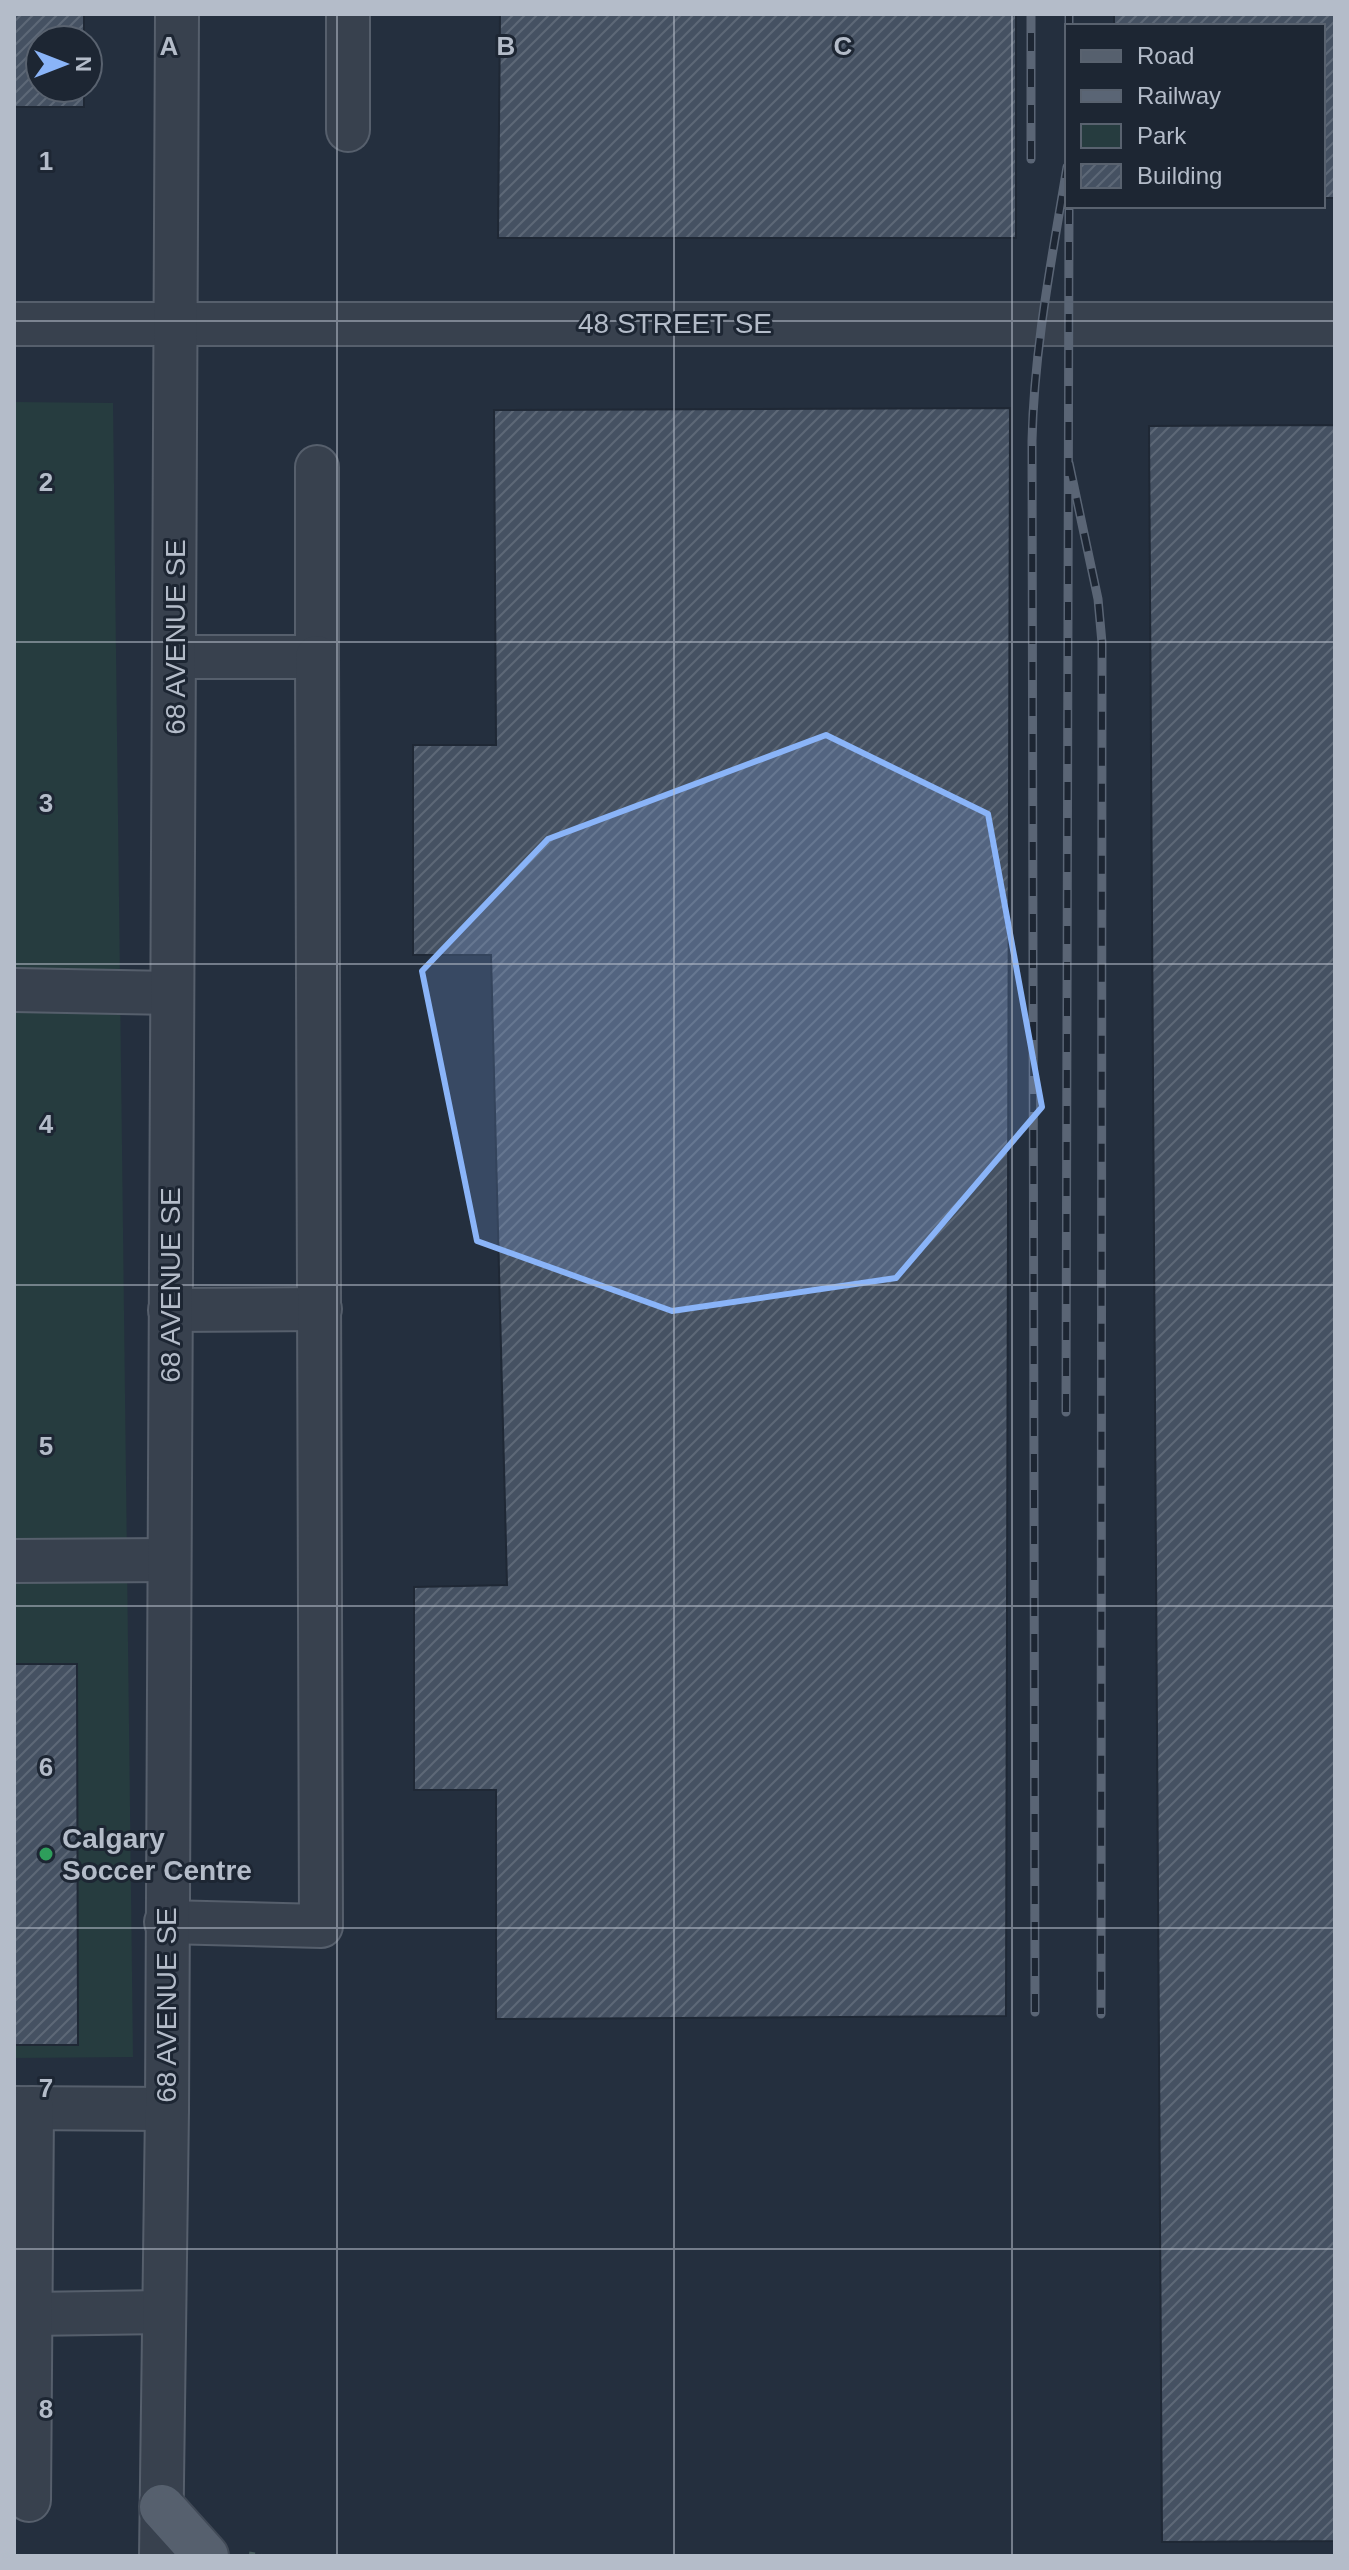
<svg xmlns="http://www.w3.org/2000/svg" width="1349" height="2570" viewBox="0 0 1349 2570" font-family="Arial,sans-serif">
	<defs>
		<pattern id="building-hatch" width="6" height="6" patternUnits="userSpaceOnUse" patternTransform="scale(2)"><rect width="6" height="6" fill="#455162"/><path d="M-1 1l2-2M0 6l6-6M5 7l2-2" fill="none" stroke="#5d6877"/></pattern>
	</defs>
	<rect width="100%" height="100%" fill="#242f3e"/>
	<polygon fill="#263c3f" points="14,402 113,403 133,2057 14,2058"/>
	<g fill="url(#building-hatch)" stroke="#1f2835" stroke-width="2">
		<polygon points="14,14 84,14 84,40 40,40 40,88 84,88 84,107 14,107"/>
		<polygon points="500,14 1016,14 1016,238 498,238"/>
		<polygon points="1114,14 1335,14 1335,198 1323,198 1323,26 1114,26"/>
		<polygon points="1010,408 1006,2016 496,2019 496,1790 414,1790 414,1587 507,1585 491,955 413,955 413,745 496,745 494,410"/>
		<polygon points="1335,425 1335,2541 1162,2542 1149,426"/>
		<polygon points="14,1664 77,1664 78,2045 14,2045"/>
	</g>
	<g fill="none" stroke-linecap="round" stroke-linejoin="round">
		<g stroke="#565f6c" stroke-width="46">
			<g id="minor">
				<polyline points="348,14 348,130"/>
				<polyline points="14,324 1335,324"/>
				<polyline points="175,657 317,657 317,467"/>
				<polyline points="14,990 172,993"/>
				<polyline points="170,1310 320,1309"/>
				<polyline points="14,1561 169,1560"/>
				<polyline points="166,1922 321,1926 317,657"/>
				<polyline points="14,2108 167,2109"/>
				<polyline points="30,2314 164,2312"/>
				<polyline points="29,2500 32,2108"/>
				<polyline points="161,2556 167,2109 177,14"/>
			</g>
		</g>
		<g stroke="#414a57" stroke-width="48">
			<polyline id="major" points="162,2507 206,2556"/>
		</g>
		<polyline stroke="#44595c" stroke-width="5" stroke-dasharray="6 6" stroke-linecap="butt" points="249,2554 261,2556"/>
		<use href="#minor" stroke="#38414e" stroke-width="42"/>
		<use href="#major" stroke="#56606e" stroke-width="44"/>
		<g stroke="#5a6575" stroke-width="9">
			<g id="rail">
				<polyline points="1069,14 1069,26"/>
				<polyline points="1031,159 1031,14"/>
				<polyline points="1069,463 1098,599 1102,643 1101,2014"/>
				<polyline points="1066,1412 1069,210"/>
				<path d="M1035,2012L1032,441C1034,348 1052,258 1067,167"/>
			</g>
		</g>
		<use href="#rail" stroke="#1d2633" stroke-width="6" stroke-dasharray="18" stroke-linecap="butt"/>
	</g>
	<path fill="#8ab4f8" fill-opacity="0.2" stroke="#8ab4f8" stroke-width="6" stroke-linejoin="round" d="M826,735L988,814L1042,1107L896,1278L672,1311L477,1241L422,971L548,839Z"/>
	<path fill="none" stroke="#b4bcc9" stroke-width="2" stroke-opacity="0.55" d="M337,14V2556M674,14V2556M1012,14V2556M14,321H1335M14,642H1335M14,964H1335M14,1285H1335M14,1606H1335M14,1928H1335M14,2249H1335"/>
	<circle fill="#2e9e5b" stroke="#1d2633" stroke-width="3" cx="46" cy="1854" r="8"/>
	<g text-anchor="middle" dominant-baseline="central" stroke-width="6" stroke-linejoin="round" paint-order="stroke">
		<g font-size="28" fill="#b4bcc9" stroke="#1d2633">
			<text x="675" y="323">48 STREET SE</text>
			<text transform="translate(175 637) rotate(-90)">68 AVENUE SE</text>
			<text transform="translate(170 1285) rotate(-90)">68 AVENUE SE</text>
			<text transform="translate(166 2005) rotate(-90)">68 AVENUE SE</text>
		</g>
		<g font-size="28" font-weight="bold" fill="#b4bcc9" stroke="#1d2633" text-anchor="start">
			<text x="62" y="1838">Calgary<tspan x="62" dy="32">Soccer Centre</tspan></text>
		</g>
	</g>
	<g font-size="26" text-anchor="middle" font-weight="bold" fill="#b4bcc9" stroke="#1d2633" stroke-width="6" stroke-linejoin="round" paint-order="stroke">
		<text x="169" y="55">A</text>
		<text x="506" y="55">B</text>
		<text x="843" y="55">C</text>
		<text x="46" y="170">1</text>
		<text x="46" y="491">2</text>
		<text x="46" y="812">3</text>
		<text x="46" y="1133">4</text>
		<text x="46" y="1455">5</text>
		<text x="46" y="1776">6</text>
		<text x="46" y="2097">7</text>
		<text x="46" y="2418">8</text>
	</g>
	<rect width="1349" height="2570" fill="none" stroke="#b4bcc9" stroke-width="32"/>
	<rect x="1065" y="24" width="260" height="184" fill="#1d2633" stroke="#59626f" stroke-width="2"/>
	<rect x="1081" y="50" width="40" height="12" fill="#56606e" stroke="#59626f" stroke-width="2"/>
	<text x="1137" y="64" font-size="24" fill="#b4bcc9">Road</text>
	<rect x="1081" y="90" width="40" height="12" fill="#5a6575" stroke="#59626f" stroke-width="2"/>
	<text x="1137" y="104" font-size="24" fill="#b4bcc9">Railway</text>
	<rect x="1081" y="124" width="40" height="24" fill="#263c3f" stroke="#59626f" stroke-width="2"/>
	<text x="1137" y="144" font-size="24" fill="#b4bcc9">Park</text>
	<rect x="1081" y="164" width="40" height="24" fill="url(#building-hatch)" stroke="#59626f" stroke-width="2"/>
	<text x="1137" y="184" font-size="24" fill="#b4bcc9">Building</text>
	<g transform="translate(64 64) rotate(90)"><circle r="38" fill="#1d2633" stroke="#59626f" stroke-width="2"/>
	<path d="M0-6L14 30L0 20L-14 30Z" fill="#8ab4f8"/>
	<text y="-12" font-size="22" font-weight="bold" text-anchor="middle" fill="#b4bcc9">N</text>
	</g>
</svg>
